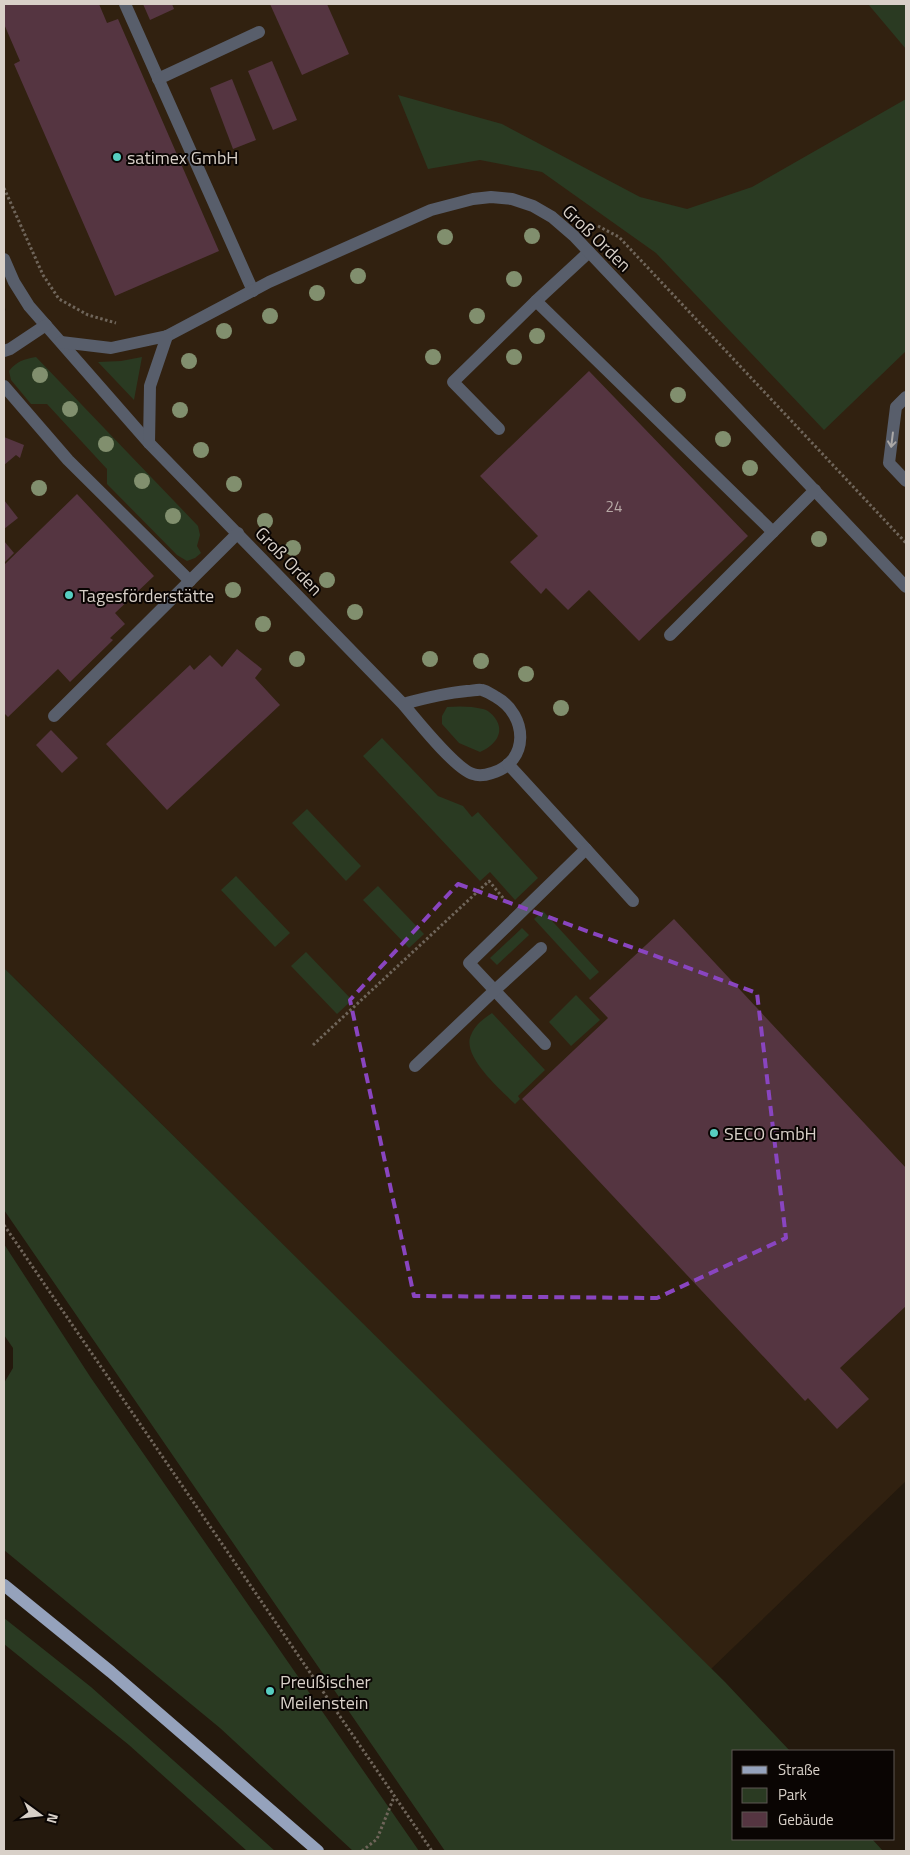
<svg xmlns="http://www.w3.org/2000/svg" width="910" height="1855" viewBox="0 0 910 1855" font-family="'Titillium Web',sans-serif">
	<rect width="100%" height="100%" fill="#24190d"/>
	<polygon fill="#312110" points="4,4 906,4 906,1481 711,1669 4,968 4,311 6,310 4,305"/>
	<g fill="#2a3a22">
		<polygon points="868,4 906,4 906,49"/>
		<polygon points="398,95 502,124 640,197 687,209 752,187 906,99 906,351 824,430 656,253 542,172 480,160 428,169"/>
		<path d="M36,357L198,526L200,535L197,546L201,553L195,558L187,561L177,555L107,484V469L47,404H31L11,380L9,371C17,361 24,359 36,357Z"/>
		<polygon points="142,357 134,400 98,362 121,361"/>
		<path d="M447,707C458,706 472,706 483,709C488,710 492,714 495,718C506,733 494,746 480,752L459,743L442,724V716Z"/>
		<polygon points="382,738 438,796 463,806 472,817 478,812 538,878 515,900 490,872 480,881 363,756"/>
		<polygon points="307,809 361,866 346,881 292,823"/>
		<polygon points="236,876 290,933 275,947 221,890"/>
		<polygon points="378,886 424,934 409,948 363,900"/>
		<polygon points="543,911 599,972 590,980 534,919"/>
		<polygon points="522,928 529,935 497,965 490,958"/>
		<polygon points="306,952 352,1000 337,1014 291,966"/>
		<polygon points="4,968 725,1682 790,1751 734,1751 734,1839 872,1839 883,1851 445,1851 4,1210"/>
		<polygon points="576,995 600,1020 571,1046 549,1022"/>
		<path d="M492,1013L545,1070L518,1096L520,1099L515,1104C501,1090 461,1056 471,1035C475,1025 483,1019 492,1013Z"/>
		<polygon points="4,1244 91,1378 419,1851 353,1851 220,1728 4,1550 4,1383 13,1368 13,1348 4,1335"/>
		<polygon points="4,1618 91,1687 275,1851 247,1851 129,1745 4,1644"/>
	</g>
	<g fill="#553541">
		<polygon points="4,4 99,4 107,23 118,19 219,251 115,296 14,64 20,61 4,24"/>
		<polygon points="143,4 172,4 174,9 150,20"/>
		<polygon points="270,4 327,4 349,54 302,75"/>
		<polygon points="272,61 297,120 273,130 248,71"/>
		<polygon points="232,79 256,140 233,149 210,88"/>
		<polygon points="589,371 748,536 639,641 589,590 568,610 546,588 541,594 510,562 538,536 480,476"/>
		<polygon points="4,437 24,445 20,458 16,455 4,465"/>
		<polygon points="77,494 154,576 115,613 125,624 110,638 113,640 70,682 58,669 8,717 4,713 4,565"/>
		<polygon points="4,500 18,518 4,529"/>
		<polygon points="4,541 14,553 4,563"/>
		<polygon points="237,649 262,669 255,678 280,705 167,810 106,744 190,665 194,670 210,655 222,667"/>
		<polygon points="51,730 78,758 62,773 36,745"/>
		<polygon points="674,919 906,1168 906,1306 840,1368 869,1399 837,1429 808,1398 805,1401 522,1099 608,1018 589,998"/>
	</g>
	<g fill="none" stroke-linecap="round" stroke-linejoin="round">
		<g stroke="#6f655a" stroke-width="3" stroke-dasharray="2.5 2.5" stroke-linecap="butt">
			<polyline points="4,188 43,275 59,299 88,315 116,323"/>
			<polyline points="598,226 619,237 906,543"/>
			<polyline points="313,1045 489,881 504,899"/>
			<polyline points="4,1225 432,1851"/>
			<polyline points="362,1851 377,1839 394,1797"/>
		</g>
		<g stroke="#585e6b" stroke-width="12">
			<polyline points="125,4 253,291"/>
			<polyline points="158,79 259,32"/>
			<path d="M4,259L14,282L29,306L149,443L403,704C416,719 455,769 473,774C478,776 486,775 492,773C530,762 528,715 496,697C492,695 487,691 482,690C478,689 472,691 467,691C445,693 425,698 403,704"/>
			<polyline points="536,301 589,252"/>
			<polyline points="61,342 111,348 167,336 269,282 431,210 473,199 491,197 512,199 533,206 552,217 574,236 906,587"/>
			<polyline points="4,351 10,349 46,325"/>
			<polyline points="4,386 68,460 190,581"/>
			<polyline points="906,397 896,407 889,463 906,481"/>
			<polyline points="499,429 453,382 536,301 773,532"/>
			<polyline points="149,443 150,386 167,336"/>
			<polyline points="670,635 815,490"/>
			<polyline points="54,716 238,533"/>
			<polyline points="508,764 586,849 469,963 545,1044"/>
			<polyline points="586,849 633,901"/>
			<polyline points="415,1066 495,990 541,948"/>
		</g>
		<polyline stroke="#95a2bc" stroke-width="12" points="4,1585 111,1672 318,1851"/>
	</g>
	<g fill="#818f6e">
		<circle cx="532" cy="236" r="8"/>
		<circle cx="445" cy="237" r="8"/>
		<circle cx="358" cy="276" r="8"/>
		<circle cx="514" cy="279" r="8"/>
		<circle cx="317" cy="293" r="8"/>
		<circle cx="270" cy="316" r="8"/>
		<circle cx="477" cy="316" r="8"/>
		<circle cx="224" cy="331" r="8"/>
		<circle cx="537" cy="336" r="8"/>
		<circle cx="433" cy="357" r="8"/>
		<circle cx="514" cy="357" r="8"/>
		<circle cx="189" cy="361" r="8"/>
		<circle cx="40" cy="375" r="8"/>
		<circle cx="678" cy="395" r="8"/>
		<circle cx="70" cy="409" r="8"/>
		<circle cx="180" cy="410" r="8"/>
		<circle cx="723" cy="439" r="8"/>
		<circle cx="106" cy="444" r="8"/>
		<circle cx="201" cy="450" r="8"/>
		<circle cx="750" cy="468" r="8"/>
		<circle cx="142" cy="481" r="8"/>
		<circle cx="234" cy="484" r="8"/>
		<circle cx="39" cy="488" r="8"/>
		<circle cx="173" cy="516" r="8"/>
		<circle cx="265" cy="521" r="8"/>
		<circle cx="819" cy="539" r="8"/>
		<circle cx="293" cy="548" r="8"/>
		<circle cx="327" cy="580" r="8"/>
		<circle cx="233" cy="590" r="8"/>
		<circle cx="355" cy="612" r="8"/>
		<circle cx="263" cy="624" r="8"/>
		<circle cx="297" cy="659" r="8"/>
		<circle cx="430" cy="659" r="8"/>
		<circle cx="481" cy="661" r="8"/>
		<circle cx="526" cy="674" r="8"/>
		<circle cx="561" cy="708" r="8"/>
	</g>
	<defs><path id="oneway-shaft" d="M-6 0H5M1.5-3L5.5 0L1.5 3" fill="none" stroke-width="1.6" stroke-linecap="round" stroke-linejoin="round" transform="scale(1.25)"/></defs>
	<use stroke="#aba8a7" href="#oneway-shaft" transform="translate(892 440) rotate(97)"/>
	<path fill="none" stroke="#8945c0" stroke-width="4" stroke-dasharray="10 6" stroke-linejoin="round" d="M458,884L757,993L786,1238L657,1298L414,1296L350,1000Z"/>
	<g fill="#57cec1" stroke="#0a0503" stroke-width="2">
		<circle cx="117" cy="157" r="5"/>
		<circle cx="69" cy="595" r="5"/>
		<circle cx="714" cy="1133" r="5"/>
		<circle cx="270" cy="1691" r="5"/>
	</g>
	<g text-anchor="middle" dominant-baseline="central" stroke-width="4" stroke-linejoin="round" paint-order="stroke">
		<g font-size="15" fill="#b7a9a6">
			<text x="614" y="506">24</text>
		</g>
		<g font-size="18" fill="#d8d0c8" stroke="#0a0503" text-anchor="start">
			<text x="127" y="157">satimex GmbH</text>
			<text x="79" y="595">Tagesförderstätte</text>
			<text x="724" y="1133">SECO GmbH</text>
			<text x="280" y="1681">Preußischer<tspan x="280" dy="21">Meilenstein</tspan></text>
		</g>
		<g font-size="18" fill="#d8d0c8" stroke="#0a0503">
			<text transform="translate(597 238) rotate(44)">Groß Orden</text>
			<text transform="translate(289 561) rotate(46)">Groß Orden</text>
		</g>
	</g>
	<rect width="910" height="1855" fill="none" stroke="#d8d0c8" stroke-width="10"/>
	<rect x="732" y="1750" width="162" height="90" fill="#0a0503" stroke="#5c5652"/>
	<rect x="742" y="1766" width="25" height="8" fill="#95a2bc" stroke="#5c5652"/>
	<text x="778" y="1775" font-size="15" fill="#d8d0c8">Straße</text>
	<rect x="742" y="1788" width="25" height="15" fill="#2a3a22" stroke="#5c5652"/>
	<text x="778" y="1800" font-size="15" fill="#d8d0c8">Park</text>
	<rect x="742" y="1812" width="25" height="15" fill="#553541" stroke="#5c5652"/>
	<text x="778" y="1825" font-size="15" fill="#d8d0c8">Gebäude</text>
	<g transform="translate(40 1815) rotate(105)" stroke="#0a0503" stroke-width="4" paint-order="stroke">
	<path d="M0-4L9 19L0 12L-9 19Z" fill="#d8d0c8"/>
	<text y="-8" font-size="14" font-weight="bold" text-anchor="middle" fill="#d8d0c8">N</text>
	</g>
</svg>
